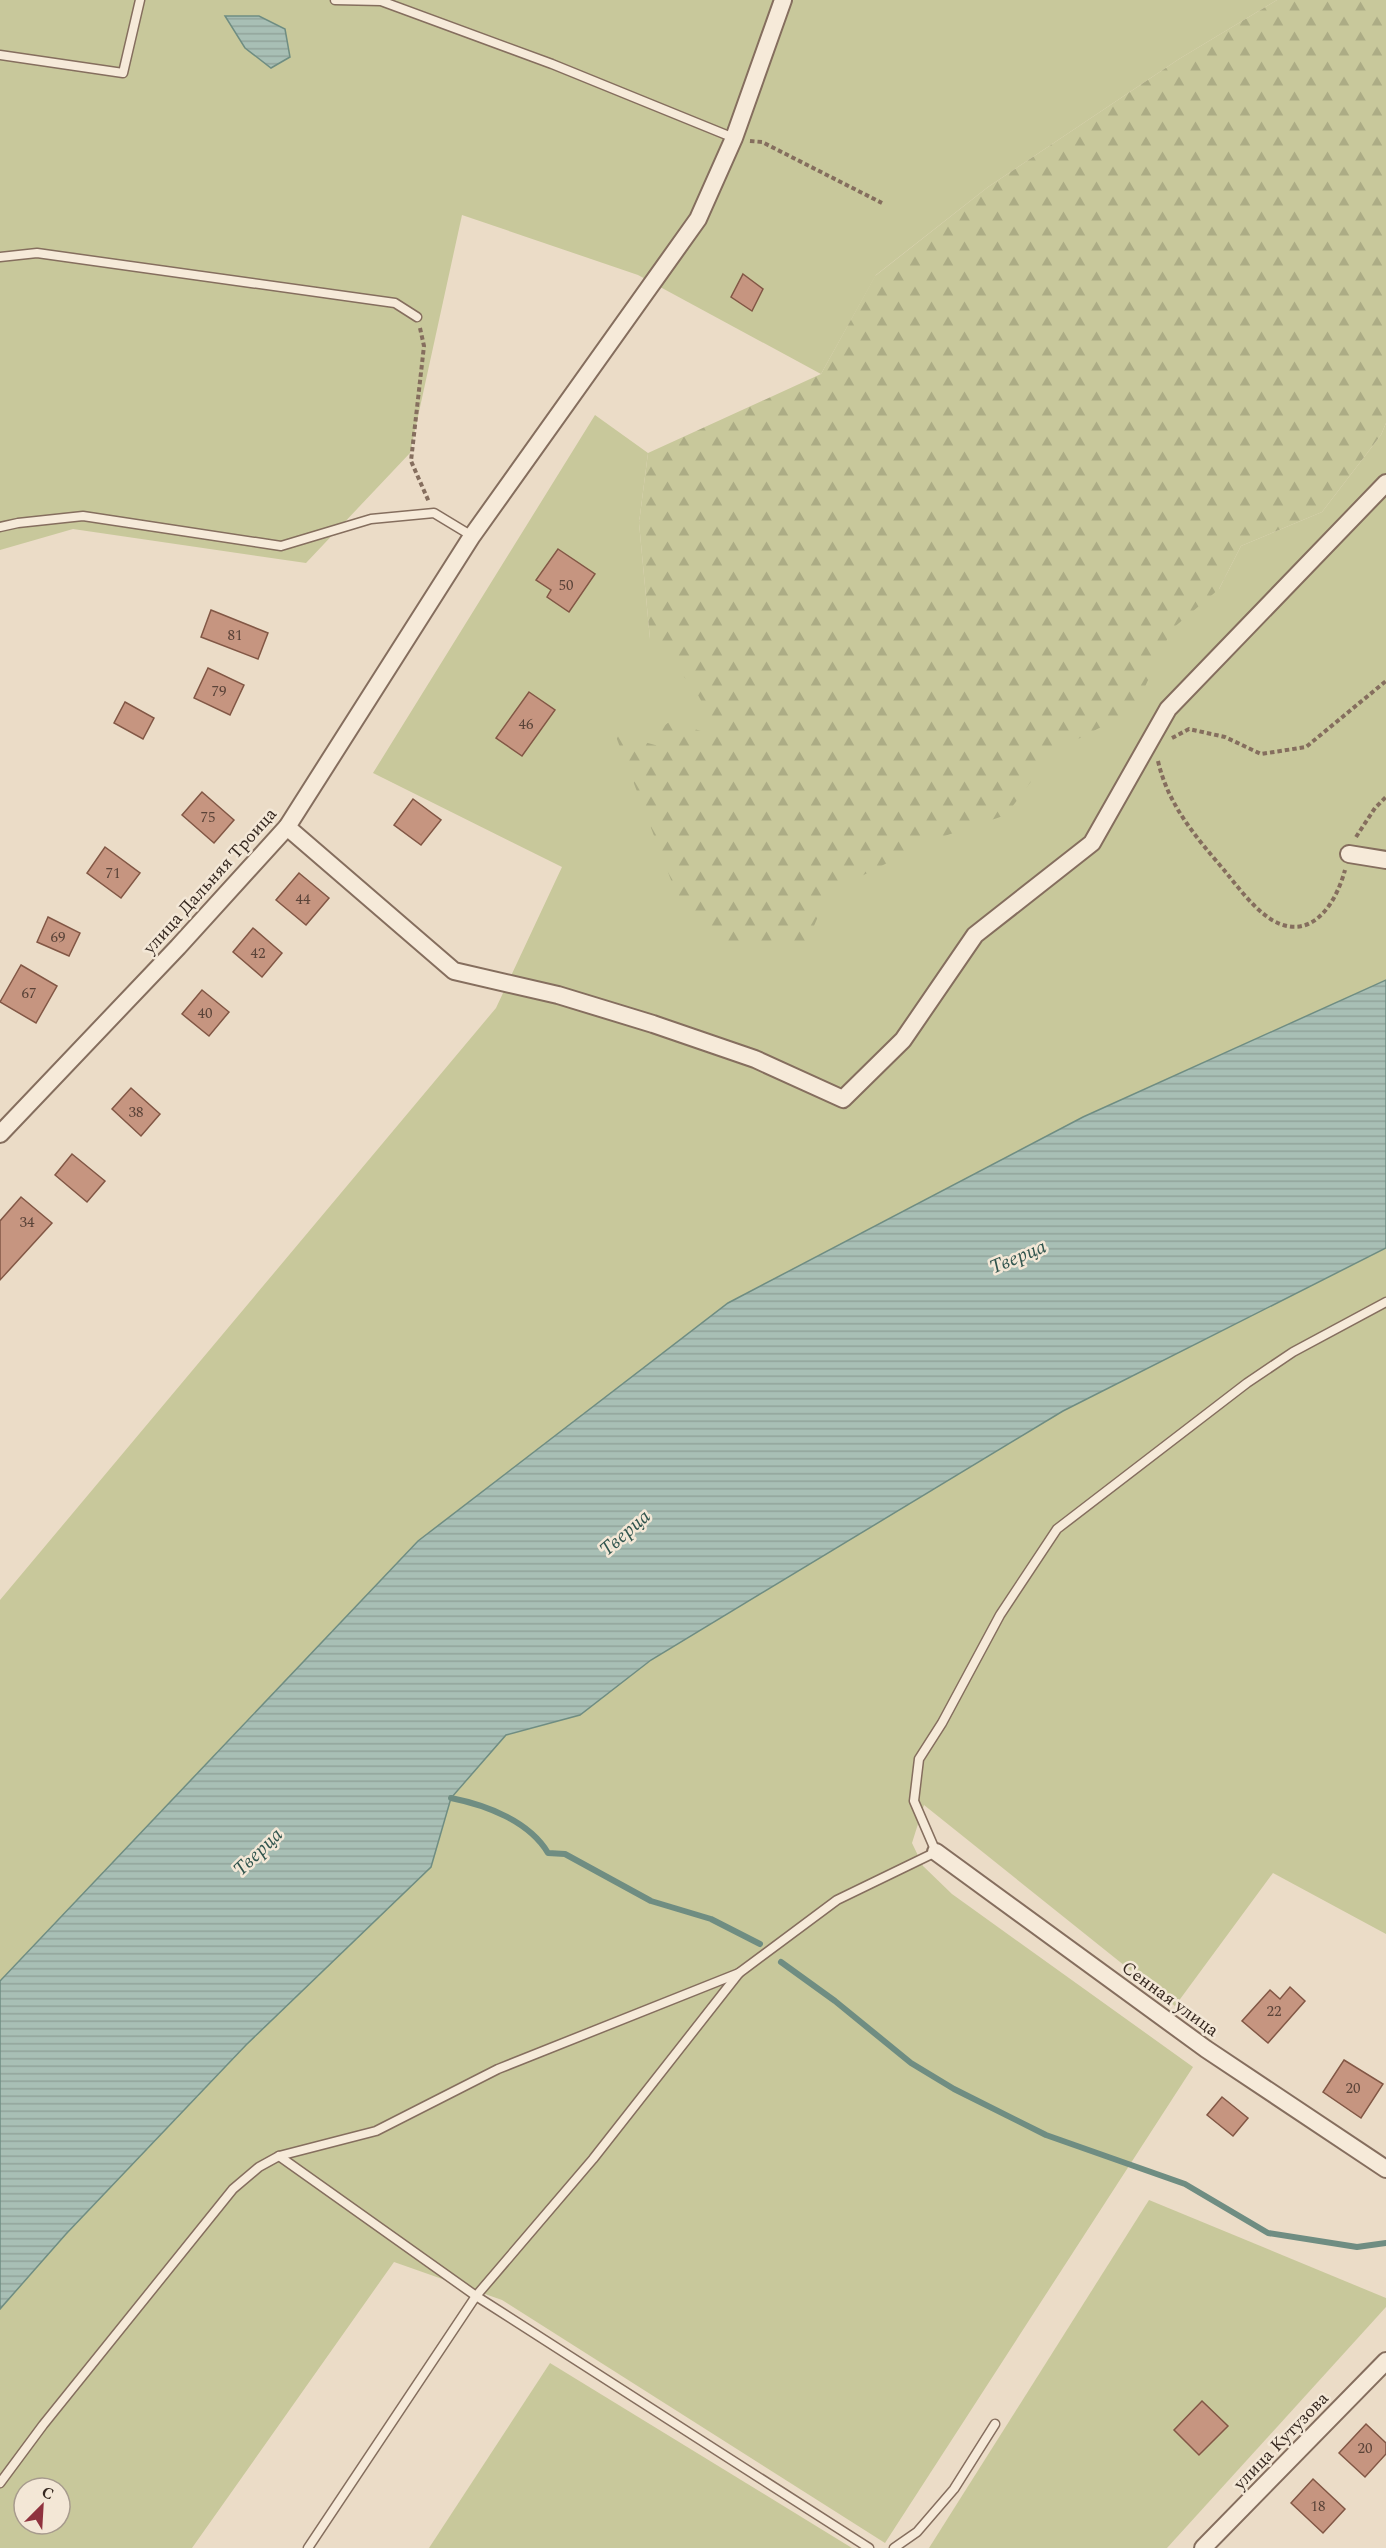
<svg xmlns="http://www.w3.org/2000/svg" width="1386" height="2548" viewBox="0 0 1386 2548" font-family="Spectral,serif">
	<defs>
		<pattern id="forest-firs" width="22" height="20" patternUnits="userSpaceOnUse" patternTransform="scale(1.5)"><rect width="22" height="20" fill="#c8c89b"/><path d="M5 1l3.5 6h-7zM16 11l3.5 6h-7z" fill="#acac85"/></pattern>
		<pattern id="water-rules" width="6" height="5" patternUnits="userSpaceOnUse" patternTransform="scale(1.5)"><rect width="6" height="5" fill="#a8bfb5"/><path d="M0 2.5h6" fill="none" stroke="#91a49b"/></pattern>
	</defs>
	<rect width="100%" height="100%" fill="#ebdcc7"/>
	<g fill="#c8c89b" fill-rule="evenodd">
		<polygon points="0,0 1277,0 1179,59 988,187 876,275 821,374 638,275 462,215 410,453 306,563 73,529 0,550"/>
		<polygon points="595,415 648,453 639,523 650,639 1219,589 1241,546 1322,512 1381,435 1386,423 1386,980 1083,1117 728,1303 418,1541 0,1981 0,1600 496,1008 562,867 373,773"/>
		<path d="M1386,1248V1934L1273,1873L1175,2006L924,1805L912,1843L923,1866L952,1894L1193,2067L885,2543L502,2300L394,2262L192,2548H0V2309L66,2234L246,2045L431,1867L451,1798L506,1735L580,1715L651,1660L1063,1411ZM24,2488H60V2524H24Z"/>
		<polygon points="1149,2200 1386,2298 1386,2307 1167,2548 929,2548"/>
		<polygon points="550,2363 852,2548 429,2548"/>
	</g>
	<polygon fill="url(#forest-firs)" points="1277,0 1386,0 1386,423 1381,435 1322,512 1241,546 1219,589 1172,629 1134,710 1053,752 1006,815 930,841 848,883 820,912 803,951 775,940 734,948 676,893 615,734 666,748 657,732 670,721 722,738 694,688 650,639 639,523 648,453 821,374 875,276 988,187 1179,59"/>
	<g fill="url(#water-rules)" stroke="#6f8d82" stroke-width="1.5">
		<polygon points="225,16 259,16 285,29 290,57 271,68 245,48"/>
		<polygon points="1386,980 1386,1248 1063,1411 651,1660 580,1715 506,1735 451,1798 431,1867 246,2045 66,2234 0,2309 0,1981 418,1541 728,1303 1083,1117"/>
	</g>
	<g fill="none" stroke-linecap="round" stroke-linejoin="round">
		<g stroke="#6f8d82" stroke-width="6">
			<path d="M451,1798C486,1805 529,1821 548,1853L565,1854L651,1901L711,1919L760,1944"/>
			<polyline points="781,1962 835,2001 911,2063 954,2089 1046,2135 1185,2184 1268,2233 1357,2247 1386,2243"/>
		</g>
	</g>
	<g fill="#c69580" stroke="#825745" stroke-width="1.5">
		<polygon points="743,274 763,289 752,311 731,297"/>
		<polygon points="558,549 595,574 569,612 547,597 551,590 536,580"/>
		<polygon points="211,610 268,633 258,659 201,637"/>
		<polygon points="208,668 244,685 230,715 194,698"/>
		<polygon points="529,692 555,710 522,756 496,738"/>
		<polygon points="125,702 154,718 143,739 114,723"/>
		<polygon points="202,792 234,820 214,843 182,815"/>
		<polygon points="413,799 441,820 421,845 394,825"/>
		<polygon points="105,847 140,873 121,898 87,873"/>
		<polygon points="299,873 329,898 306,925 276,900"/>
		<polygon points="48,917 80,933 69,956 37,942"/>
		<polygon points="253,928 282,953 262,977 233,952"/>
		<polygon points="21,965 57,986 36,1023 0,1002"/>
		<polygon points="202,990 229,1012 209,1036 182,1014"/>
		<polygon points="131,1088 160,1114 141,1136 112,1109"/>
		<polygon points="72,1154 105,1181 87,1202 55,1175"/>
		<polygon points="21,1197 52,1223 0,1280 0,1221"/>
		<polygon points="1290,1987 1305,2001 1268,2043 1242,2021 1270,1990 1280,1999"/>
		<polygon points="1344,2060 1383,2084 1361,2118 1323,2092"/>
		<polygon points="1222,2097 1248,2118 1233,2136 1207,2115"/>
		<polygon points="1202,2401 1228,2426 1199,2455 1174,2430"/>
		<polygon points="1366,2424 1386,2443 1386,2454 1365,2477 1339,2453"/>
		<polygon points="1313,2479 1345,2509 1323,2533 1291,2503"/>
	</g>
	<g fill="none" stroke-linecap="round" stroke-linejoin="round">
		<g stroke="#856e5e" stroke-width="11">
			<g id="lane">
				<polyline points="335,0 381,1 552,64 734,138"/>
				<polyline points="0,55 123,73 140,0"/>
				<polyline points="0,257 37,253 395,303 417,317"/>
				<polyline points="0,527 18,523 83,516 281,546 371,519 434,513 472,536"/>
				<polyline points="279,2156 476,2296 869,2548"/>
				<polyline points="0,2483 43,2425 233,2189 259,2167 279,2156 376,2131 498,2069 739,1973 837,1900 936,1852 914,1801 919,1759 942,1723 1000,1615 1057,1529 1247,1383 1293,1352 1386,1302"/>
				<polyline points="308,2548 476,2296 593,2159 739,1973"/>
				<polyline points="894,2548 917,2532 954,2489 995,2424"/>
			</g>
		</g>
		<g stroke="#856e5e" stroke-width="20">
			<g id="street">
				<polyline points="287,827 454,971 558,995 653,1024 755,1059 843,1099 903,1040 975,935 1092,843 1168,709 1386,483"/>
				<polyline points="1349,854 1386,860"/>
				<polyline points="0,1134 178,947 287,827 472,536 698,219 734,138 783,0"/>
				<polyline points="936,1852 1206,2049 1386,2169"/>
				<polyline points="1203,2548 1386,2361"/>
			</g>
		</g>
		<g stroke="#856e5e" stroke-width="4" stroke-dasharray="4.5 3" stroke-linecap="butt">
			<polyline points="750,141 762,142 882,203"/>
			<polyline points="420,328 424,346 411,461 429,502"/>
			<polyline points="1172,738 1189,729 1225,737 1261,754 1306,747 1386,681"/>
			<path d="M1158,761C1168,805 1196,837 1224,870C1238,887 1253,908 1272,920C1312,943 1336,903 1345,870"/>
			<polyline points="1356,837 1375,808 1386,797"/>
		</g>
		<use href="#lane" stroke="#f6ead9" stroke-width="8"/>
		<use href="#street" stroke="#f6ead9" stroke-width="16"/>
	</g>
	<g text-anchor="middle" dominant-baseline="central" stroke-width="5" stroke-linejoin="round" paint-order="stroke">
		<g font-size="15" fill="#5a4338">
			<text x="566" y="585">50</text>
			<text x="235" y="635">81</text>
			<text x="219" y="691">79</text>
			<text x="526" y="724">46</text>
			<text x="208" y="817">75</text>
			<text x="113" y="873">71</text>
			<text x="303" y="899">44</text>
			<text x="58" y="937">69</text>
			<text x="258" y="953">42</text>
			<text x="29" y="993">67</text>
			<text x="205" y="1013">40</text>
			<text x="136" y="1112">38</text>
			<text x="27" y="1222">34</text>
			<text x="1274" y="2011">22</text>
			<text x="1353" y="2088">20</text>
			<text x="1365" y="2448">20</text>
			<text x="1318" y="2506">18</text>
		</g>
		<g font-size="18" fill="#362820" stroke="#f3e7d6">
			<text transform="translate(210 881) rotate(-48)">улица Дальняя Троица</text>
			<text transform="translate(1170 1999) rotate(36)">Сенная улица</text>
			<text transform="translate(1281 2441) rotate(-46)">улица Кутузова</text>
		</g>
		<g font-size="20" font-style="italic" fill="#31554e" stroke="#f3e7d6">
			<text transform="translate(1018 1257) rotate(-23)">Тверца</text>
			<text transform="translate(625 1533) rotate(-41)">Тверца</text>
			<text transform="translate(258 1852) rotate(-44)">Тверца</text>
		</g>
	</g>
	<g transform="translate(42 2506) rotate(24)"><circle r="28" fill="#f3e7d6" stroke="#a79b8d" stroke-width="1.5"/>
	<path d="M0-4.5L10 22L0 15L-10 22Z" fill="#8f323e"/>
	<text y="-9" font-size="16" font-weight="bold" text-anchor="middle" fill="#362820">С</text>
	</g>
</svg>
